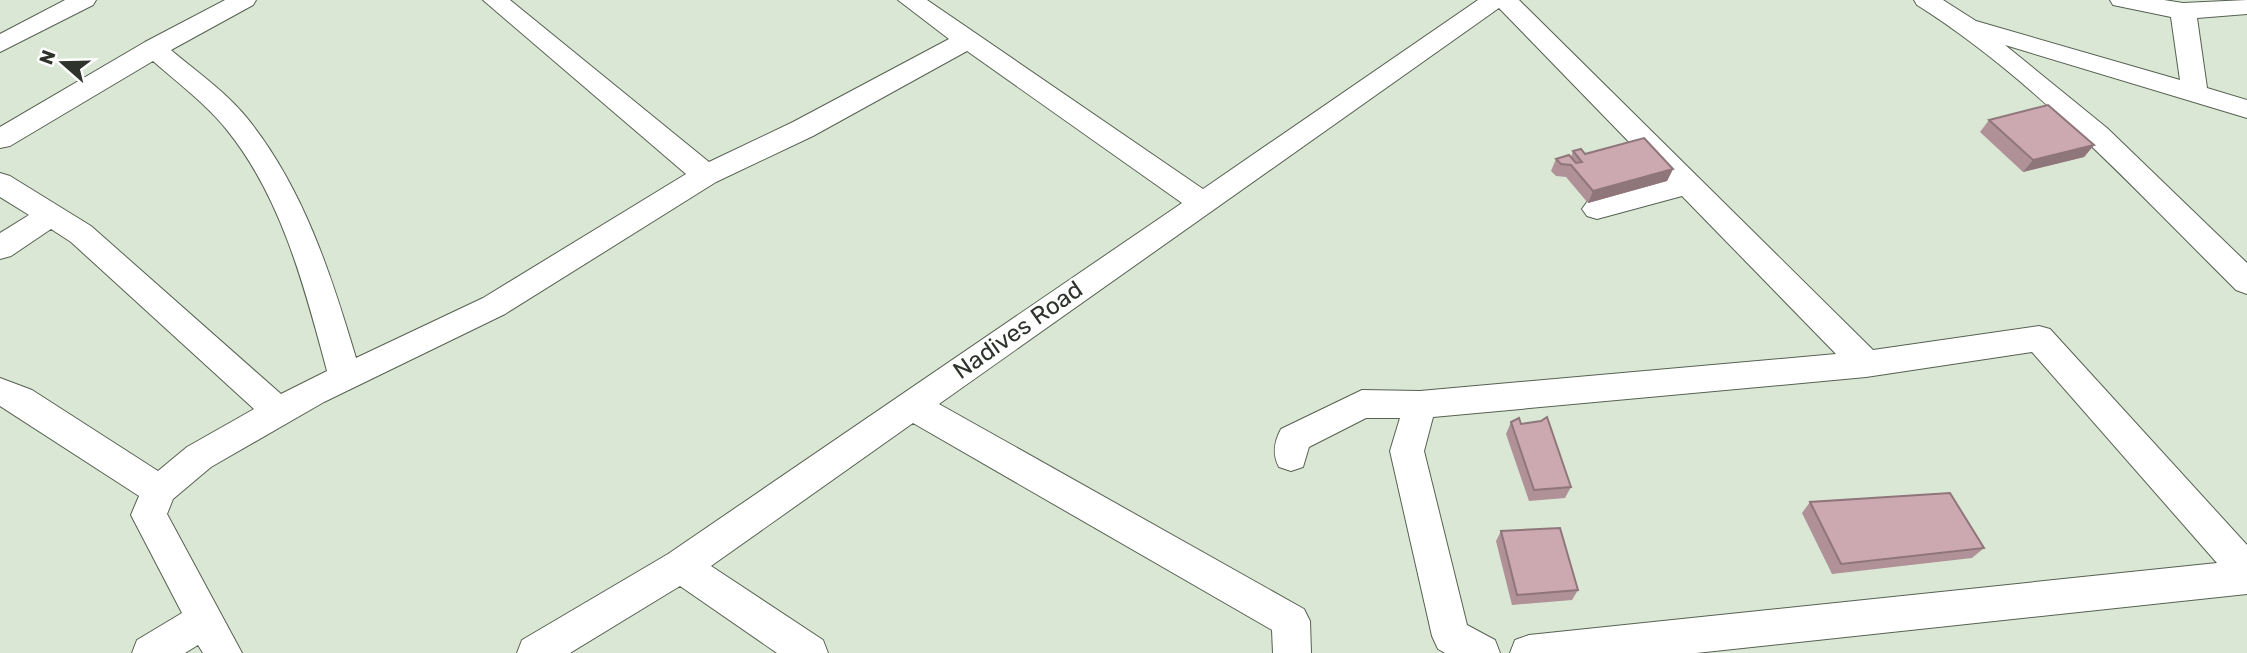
<svg xmlns="http://www.w3.org/2000/svg" width="2247" height="653" viewBox="0 0 2247 653" font-family="Rubik,sans-serif">
	<rect width="100%" height="100%" fill="#dbe7d5"/>
	<g fill="none" stroke-linecap="round" stroke-linejoin="round">
		<g stroke="#566151" stroke-width="2">
			<g id="street">
				<polygon points="65,0 96,0 93,5 0,52 0,34"/>
				<path d="M225,0H256L253,5L171,50C197,72 226,92 247,118C303,187 331,274 356,358L483,298L686,174L483,0H510L709,162L793,122L949,39L898,0H927L1203,189L1478,0H1519L1873,350L2039,326L2050,329L2247,545V594L1696,653H1510L1515,640L1529,635L2217,563L2032,352L1866,377L1433,417L1424,451L1467,625L1495,640L1500,653H1445L1438,649L1432,636L1390,451L1400,418H1366L1309,447L1303,467L1291,471L1279,467C1272,454 1274,442 1281,429L1362,390L1420,391L1836,354L1682,196L1597,219L1587,216L1582,209L1587,202L1666,180L1499,8L939,404L1304,609L1310,621L1311,653H1273L1272,630L913,423L711,566L823,640L828,653H777L680,586L570,653H517L522,640L668,554L1182,203L967,51L813,136L716,182L505,314L324,402L211,467L173,499L167,514L242,653H203L198,645L185,653H132L137,640L182,613L131,515L139,496L0,406V378L32,390L158,471L187,447L254,409L71,242L51,229L11,256L0,259V233L29,215L0,197V173L10,176L91,226L281,394L327,371C305,289 282,198 227,130C206,104 178,83 153,61L10,146L0,148V127L145,42Z"/>
				<path d="M1914,0H1943L1976,21L2180,80L2171,17L2113,5L2110,0H2164L2183,3L2247,0V14L2197,18L2207,88L2247,100V118L2005,45L2107,128L2247,263V294L2236,290C2137,192 2036,80 1917,5Z"/>
			</g>
		</g>
		<use href="#street" fill="#fff" fill-rule="evenodd"/>
	</g>
	<g fill="#af9197">
		<polygon points="1989,120 2094,145 2084,157 2023,172 1980,132"/>
		<polygon points="1573,151 1585,154 1673,169 1667,181 1588,203 1566,177 1556,176 1551,171 1556,159 1571,157"/>
		<polygon points="1511,422 1521,424 1571,487 1565,498 1529,501 1506,434"/>
		<polygon points="1810,502 1984,548 1972,558 1832,574 1802,513"/>
		<polygon points="1501,531 1578,590 1572,600 1512,605 1496,541"/>
	</g>
	<g fill="#8f767b">
		<polygon points="2094,145 2084,157 2023,172 2033,160"/>
		<polygon points="1673,169 1667,181 1588,203 1593,191"/>
	</g>
	<g fill="#cca9b0" stroke="#8f767b" stroke-width="2">
		<polygon points="2048,105 2094,145 2033,160 1989,120"/>
		<polygon points="1644,138 1673,169 1593,191 1571,165 1561,164 1556,159 1569,155 1576,163 1582,162 1573,151 1581,149 1585,154"/>
		<polygon points="1547,417 1571,487 1534,490 1511,422 1519,418 1521,424 1541,421"/>
		<polygon points="1950,493 1984,548 1841,564 1810,502"/>
		<polygon points="1560,528 1578,590 1517,595 1501,531"/>
	</g>
	<g text-anchor="middle" dominant-baseline="central" stroke-width="5" stroke-linejoin="round" paint-order="stroke">
		<g font-size="24" fill="#2e332c" stroke="#fff">
			<text transform="translate(1018 330) rotate(-35)">Nadives Road</text>
		</g>
	</g>
	<g transform="translate(63 63) rotate(290)" stroke="#ffffff" stroke-width="5" paint-order="stroke">
	<path d="M0-5L12 26L0 18L-12 26Z" fill="#2e332c"/>
	<text y="-10" font-size="19" font-weight="bold" text-anchor="middle" fill="#2e332c">N</text>
	</g>
</svg>
